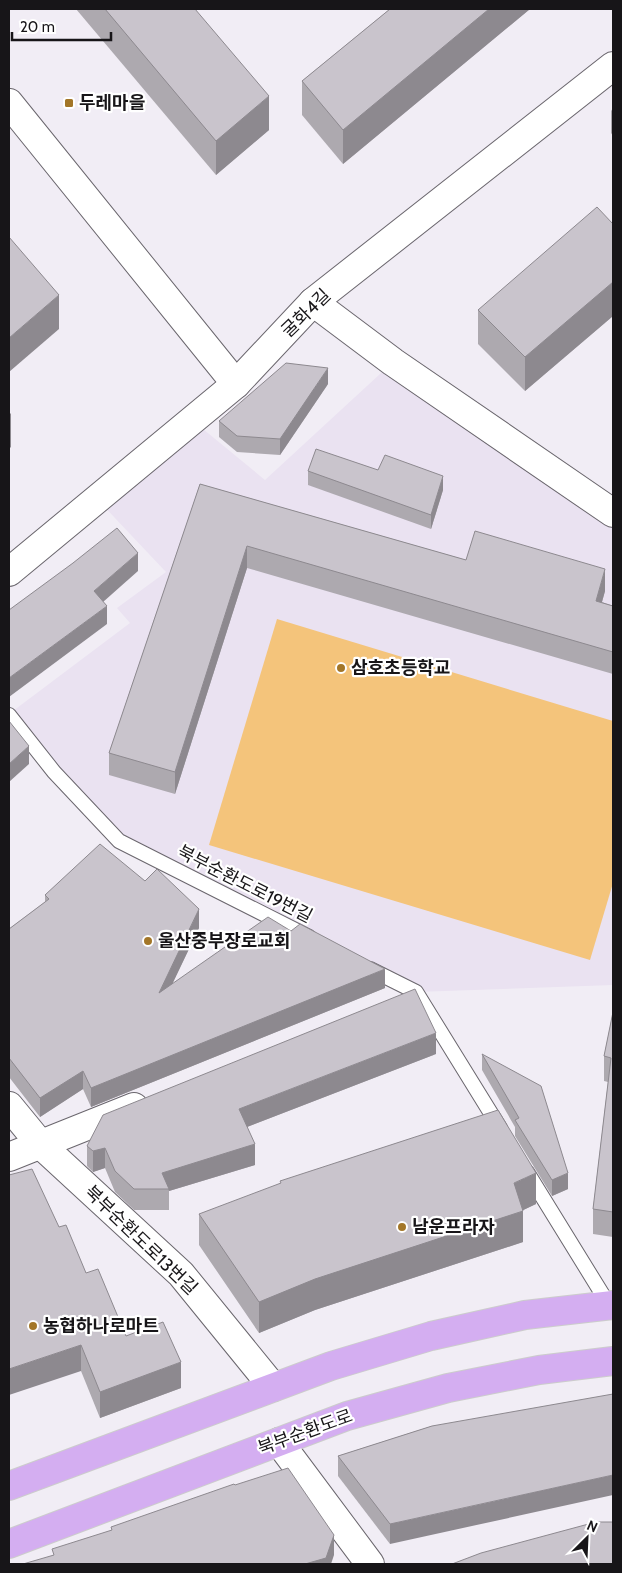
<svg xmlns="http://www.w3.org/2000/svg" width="622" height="1573" viewBox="0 0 622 1573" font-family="Cabin,'Noto Sans KR',sans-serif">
	<rect width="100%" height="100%" fill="#f1edf5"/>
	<polygon fill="#eae2f1" points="393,362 613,513 613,985 416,992 119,841 9,714 130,623 117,608 166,572 97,499 192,420 265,480"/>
	<polygon fill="#f4c47b" points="277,619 613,721 613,883 590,960 209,845"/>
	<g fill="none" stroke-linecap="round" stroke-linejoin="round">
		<g stroke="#6a666d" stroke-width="16">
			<g id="service">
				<polyline points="9,715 54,772 119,841 309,937"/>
				<polyline points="370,969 416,992 500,1128"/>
				<polyline points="527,1172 609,1305"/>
			</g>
		</g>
		<g stroke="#6a666d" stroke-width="30">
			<g id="minor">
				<polyline points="9,103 236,384"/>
				<polyline points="313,302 393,362 613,513"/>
				<polyline points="9,572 236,384 313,302 613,66"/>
				<polyline points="9,1106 41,1145 181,1274 273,1387"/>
				<polyline points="9,1157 134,1107"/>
				<polyline points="279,1442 370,1564"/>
			</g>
		</g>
		<g stroke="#ccc" stroke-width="30">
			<g id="primary">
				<polyline points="9,1486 331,1366 431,1336 525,1315 613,1305"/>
				<polyline points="9,1544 347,1416 448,1388 539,1370 613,1361"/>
			</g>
		</g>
		<use href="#service" stroke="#fff" stroke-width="14"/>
		<use href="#minor" stroke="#fff" stroke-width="28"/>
		<use href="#primary" stroke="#d4aef1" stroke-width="28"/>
	</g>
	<g fill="#ada9af">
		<polygon points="76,9 195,9 269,130 216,175"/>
		<polygon points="390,9 530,9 343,164 302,115 302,81"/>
		<polygon points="613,108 613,136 611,133 611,111"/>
		<polygon points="613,224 613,316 525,391 478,344 478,310"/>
		<polygon points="328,384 280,455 237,452 219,437 219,421"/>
		<polygon points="378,470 443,490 431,529 308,485 308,471"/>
		<polygon points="200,484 466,560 605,591 602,602 613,606 613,674 247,568 175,794 109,775 109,753"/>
		<polygon points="45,895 199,928 172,984 291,931 385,988 91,1107 83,1089 40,1117 9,1077 9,929 45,902"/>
		<polygon points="613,1012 613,1237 593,1234 593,1209 608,1082 604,1081 604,1056"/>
		<polygon points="436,1054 247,1127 255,1165 169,1191 169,1210 134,1210 115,1192 105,1168 93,1172 87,1166 87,1146"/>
		<polygon points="482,1054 568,1189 552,1196 515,1136 515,1127 482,1070"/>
		<polygon points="536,1204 523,1210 523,1242 315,1310 259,1333 199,1245 199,1214"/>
		<polygon points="59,1227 86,1273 126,1336 181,1388 100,1418 81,1371"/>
		<polygon points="432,1426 390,1544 338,1476 338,1456"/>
	</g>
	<g fill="#8d898f">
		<polygon points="489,9 530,9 343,164 343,130"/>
		<polygon points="269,96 269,130 216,175 216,141"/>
		<polygon points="613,282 613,316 525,391 525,357"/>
		<polygon points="59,295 59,329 9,372 9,338"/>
		<polygon points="328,368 328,384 280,455 280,439"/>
		<polygon points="11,413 11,447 9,449 9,415"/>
		<polygon points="443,476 443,490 431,529 431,515"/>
		<polygon points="247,546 247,568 175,794 175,772"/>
		<polygon points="138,553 138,571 94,610 94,591"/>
		<polygon points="605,569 605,591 596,623 596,601"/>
		<polygon points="107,606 107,624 9,697 9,678"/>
		<polygon points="29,746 29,764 9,782 9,764"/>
		<polygon points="199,909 199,928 159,1012 159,993"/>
		<polygon points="385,969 385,988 91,1107 91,1088"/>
		<polygon points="436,1033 436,1054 239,1130 239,1109"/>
		<polygon points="83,1071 83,1089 40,1117 40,1098"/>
		<polygon points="255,1144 255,1165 169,1191 162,1173"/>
		<polygon points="105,1148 105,1168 93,1172 93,1151"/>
		<polygon points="536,1173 536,1204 515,1214 523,1211 523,1242 315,1310 259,1333 259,1302"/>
		<polygon points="568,1173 568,1189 552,1196 552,1180"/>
		<polygon points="81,1345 81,1371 9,1395 9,1369"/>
		<polygon points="181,1362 181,1388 100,1418 100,1392"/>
		<polygon points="613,1475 613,1495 390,1544 390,1524"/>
		<polygon points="334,1535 334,1555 331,1564 305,1564"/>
	</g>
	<g fill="#c9c4cc" stroke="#8d898f">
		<polygon points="105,9 195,9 269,96 216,141"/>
		<polygon points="390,9 489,9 343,130 302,81"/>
		<polygon points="597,207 613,224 613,282 525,357 478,310"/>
		<polygon points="9,237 59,295 9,338"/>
		<polygon points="286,363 328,368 280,439 237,436 219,421"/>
		<polygon points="316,449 378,470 385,455 443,476 431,515 308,471"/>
		<polygon points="200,484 466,560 475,531 605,569 596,601 613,606 613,652 247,546 175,772 109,753"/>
		<polygon points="117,528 138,553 94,591 107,606 9,678 9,610 73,563"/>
		<polygon points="9,721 29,746 9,764"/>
		<polygon points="100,844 145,881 157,869 199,909 159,993 268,917 291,931 300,924 385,969 91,1088 83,1071 40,1098 9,1058 9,929 49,899 45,895"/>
		<polygon points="415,989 436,1033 239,1109 255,1144 162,1173 169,1189 134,1189 115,1171 105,1148 93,1151 87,1146 103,1115"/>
		<polygon points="613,1012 613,1212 593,1209 611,1058 604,1056"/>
		<polygon points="482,1054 541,1086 568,1173 552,1180 515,1120 519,1118"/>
		<polygon points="498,1110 536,1173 514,1183 523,1211 315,1279 259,1302 199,1214 281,1183 280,1181"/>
		<polygon points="32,1169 59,1227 66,1225 86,1273 98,1269 126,1336 163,1322 181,1362 100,1392 81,1345 9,1369 9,1175"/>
		<polygon points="613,1394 613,1475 390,1524 338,1456 432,1426"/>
		<polygon points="288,1468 334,1535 326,1558 305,1564 23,1564 54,1555 52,1549 112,1530 111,1527 234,1484 235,1485"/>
		<polygon points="596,1522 613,1522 613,1564 452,1564 481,1553"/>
	</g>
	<g fill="#a37628" stroke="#fff" stroke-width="2">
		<rect x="64" y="98" width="10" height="10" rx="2.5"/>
		<circle cx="341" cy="668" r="5"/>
		<circle cx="148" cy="941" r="5"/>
		<circle cx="402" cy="1227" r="5"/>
		<circle cx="33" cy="1326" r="5"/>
	</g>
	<g text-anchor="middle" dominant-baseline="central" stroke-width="4.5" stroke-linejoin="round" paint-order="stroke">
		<g font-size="18" font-weight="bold" fill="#171518" stroke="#fff" text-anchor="start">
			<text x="79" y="103">두레마을</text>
			<text x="351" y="668">삼호초등학교</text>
			<text x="158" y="941">울산중부장로교회</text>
			<text x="412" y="1227">남운프라자</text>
			<text x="43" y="1326">농협하나로마트</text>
		</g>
		<g font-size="18" fill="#171518" stroke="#fff">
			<text transform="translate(306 313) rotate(-44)">굴화4길</text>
			<text transform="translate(245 884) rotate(27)">북부순환도로19번길</text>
			<text transform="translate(141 1240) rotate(44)">북부순환도로13번길</text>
			<text transform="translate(305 1432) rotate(-20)">북부순환도로</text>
		</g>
	</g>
	<rect width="622" height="1573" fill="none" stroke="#171518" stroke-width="20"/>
	<g transform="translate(587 1538) rotate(24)" stroke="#ffffff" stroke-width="4" paint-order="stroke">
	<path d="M0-4L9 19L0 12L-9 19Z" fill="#171518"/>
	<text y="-8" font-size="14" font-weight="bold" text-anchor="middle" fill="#171518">N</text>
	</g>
	<path d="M12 32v8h99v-8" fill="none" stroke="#171518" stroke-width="2.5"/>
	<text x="20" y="32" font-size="15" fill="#171518" stroke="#ffffff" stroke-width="4" paint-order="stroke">20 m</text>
</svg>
